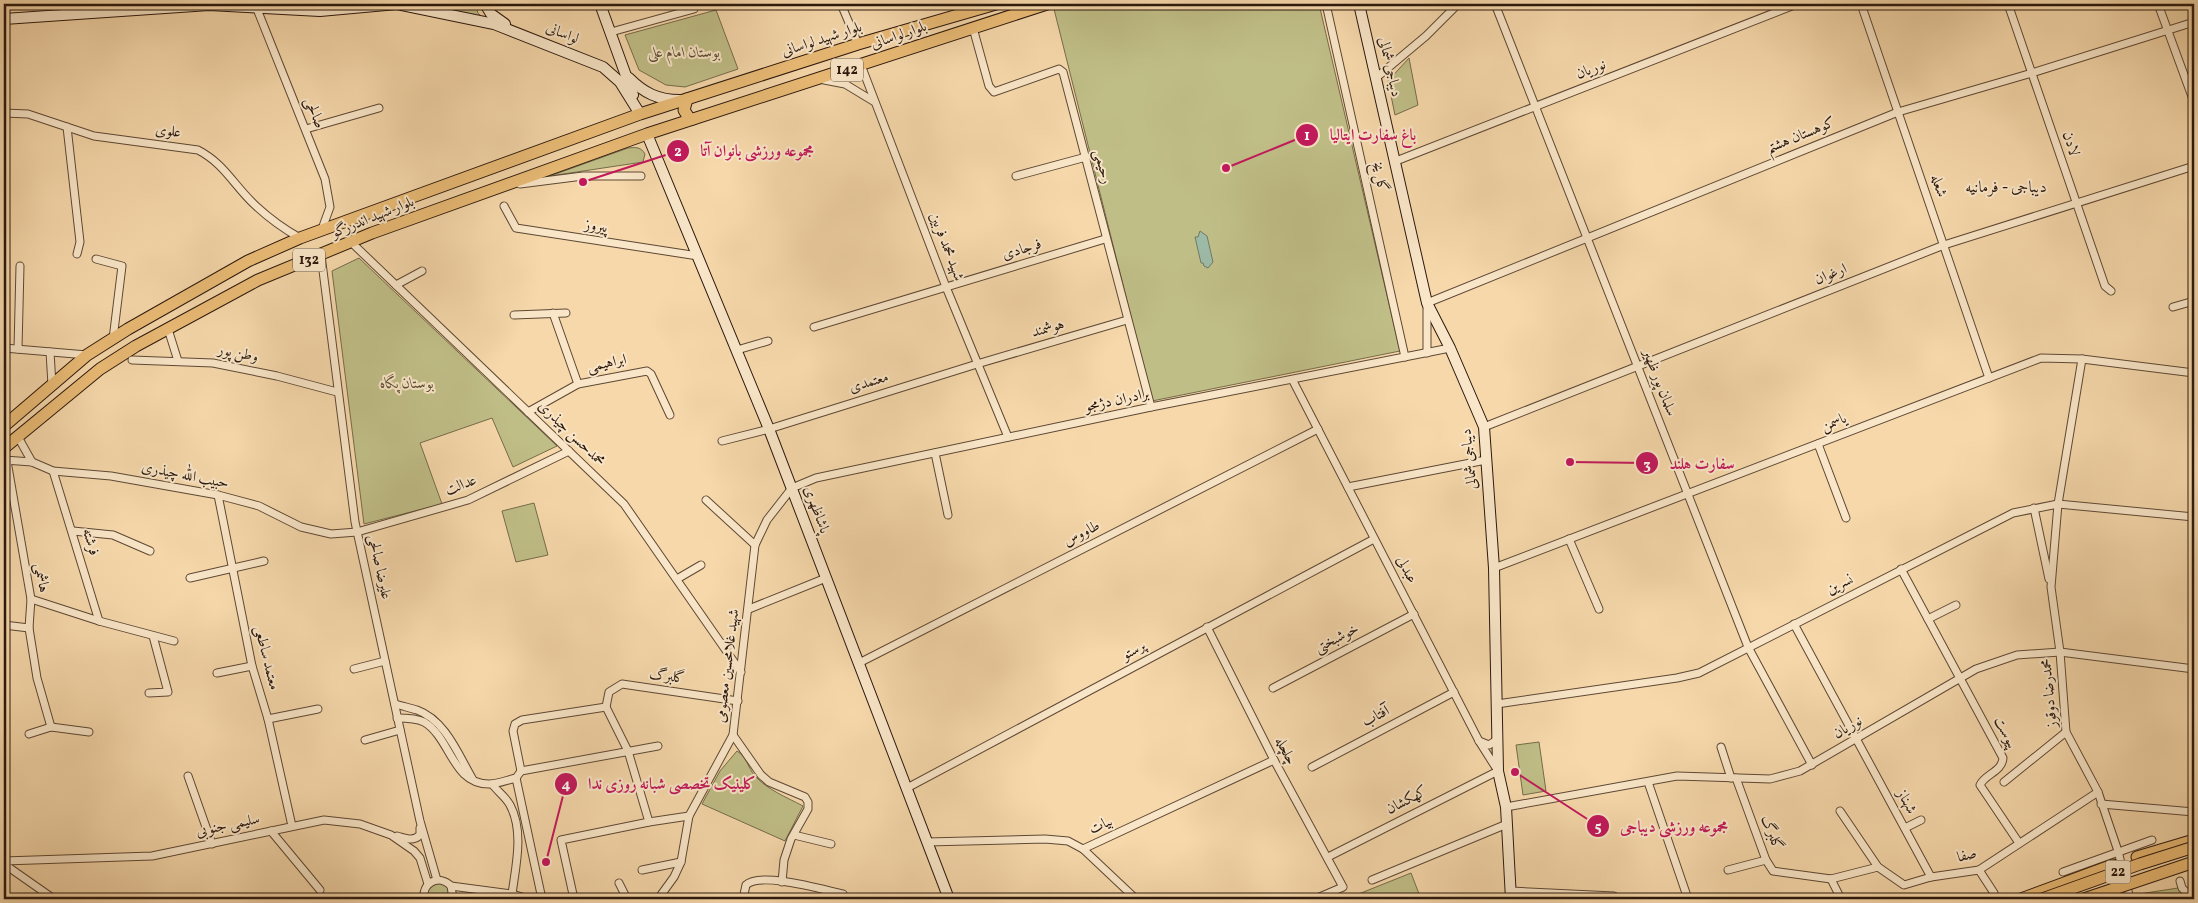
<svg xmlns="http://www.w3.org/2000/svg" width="2198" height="903" viewBox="0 0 2198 903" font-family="Vollkorn,Amiri,serif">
	<rect width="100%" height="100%" fill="#f6d8ab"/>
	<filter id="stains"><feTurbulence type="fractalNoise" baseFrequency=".004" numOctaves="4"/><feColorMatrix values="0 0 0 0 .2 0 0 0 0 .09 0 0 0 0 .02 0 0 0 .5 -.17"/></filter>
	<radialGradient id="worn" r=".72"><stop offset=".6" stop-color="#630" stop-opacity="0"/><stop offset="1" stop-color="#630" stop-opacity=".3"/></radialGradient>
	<g fill="#c0be87" stroke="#766b4a">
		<polygon points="427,4 475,4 478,13 483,18 413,7"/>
		<polygon points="1071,4 1319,4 1400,351 1152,401 1054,9"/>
		<polygon points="716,10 738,69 685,87 666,85 639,70 625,35"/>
		<polygon points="1409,58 1418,105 1395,115 1388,81"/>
		<path d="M628,148C636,147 641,147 645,154L643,162L550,176Z"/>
		<polygon points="359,258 557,446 513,467 492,418 420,443 442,504 364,524 332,271"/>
		<polygon points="534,503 548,555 516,562 502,511"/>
		<polygon points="1539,742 1546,791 1523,795 1516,745"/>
		<path d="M737,751C747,757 748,768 755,776C768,790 786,797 803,806L785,841L702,804L720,771Z"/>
		<polygon points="1411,873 1421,899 1346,899"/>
		<path d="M439,882L450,888L451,899H427C427,889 430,885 439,882Z"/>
		<polygon points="2178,888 2191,899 2140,899 2139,894"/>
	</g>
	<polygon fill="#9dbaa7" stroke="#6f7969" points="1200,231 1207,236 1213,262 1208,268 1204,266 1203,263 1201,263 1195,237 1198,237"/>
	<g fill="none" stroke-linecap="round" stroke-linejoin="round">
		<g stroke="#5e4834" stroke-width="9">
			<g id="minor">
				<polyline points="841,4 858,44"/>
				<polyline points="1326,4 1405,357"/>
				<polyline points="1495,4 1748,647 1812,765"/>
				<polyline points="1861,4 1989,378"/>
				<polyline points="2008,4 2105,286 2111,291"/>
				<polyline points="2158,4 2194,102"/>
				<polyline points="257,9 325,179 330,207 322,229"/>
				<polyline points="973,28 989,86 994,92 1059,69 1063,72 1151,407"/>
				<polyline points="611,32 694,9"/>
				<polyline points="861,65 946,287 1008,437"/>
				<polyline points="1377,77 1426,36 1458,4"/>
				<polyline points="819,79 845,84 873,101"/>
				<path d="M4,113L28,114L94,136L198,150C225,164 234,186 256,206C269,218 284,229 300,238"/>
				<polyline points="67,127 80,242 77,254"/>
				<polyline points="306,129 379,108"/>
				<polyline points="1396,161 1797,4"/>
				<polyline points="1016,176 1086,157"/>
				<polyline points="520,184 583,176 641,176"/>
				<polyline points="504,206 516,228 698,256"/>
				<polyline points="352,243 624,504 741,672"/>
				<polyline points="321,255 355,522 420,821 437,880"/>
				<polyline points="96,259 122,266 113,339"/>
				<polyline points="396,285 422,271"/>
				<polyline points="2173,307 2194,301"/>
				<polyline points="553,313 578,384"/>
				<polyline points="514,315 566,313"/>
				<polyline points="814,327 1105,239"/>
				<polyline points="168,329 178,361"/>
				<polyline points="4,348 87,355"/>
				<polyline points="18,349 20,266"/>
				<polyline points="737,350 768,341"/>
				<polyline points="50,352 52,385"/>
				<polyline points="1427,353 1427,303 1898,112 2032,73 2194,22"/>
				<polyline points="2082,359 2058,504 2051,587 2060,652 2066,732 2098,792 2118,851 2130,899"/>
				<polyline points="132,360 213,363 277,376 337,392"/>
				<polyline points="1293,381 1479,741 1498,771 1328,857"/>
				<polyline points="528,412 578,384 647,371 651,374 670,415"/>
				<polyline points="1484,427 1944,245 2194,166"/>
				<polyline points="18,437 32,462"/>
				<polyline points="722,441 769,429 977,364 1127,320"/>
				<polyline points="1818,444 1846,518"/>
				<polyline points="935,453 948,515"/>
				<polyline points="4,460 32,462 53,471 111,476 218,495 259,506 301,527 331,534 357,532 468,500 569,451"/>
				<polyline points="7,461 31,599 29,628 37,678 51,727"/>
				<polyline points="53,471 99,621"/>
				<polyline points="1348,487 1486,460"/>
				<polyline points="218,495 252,666 268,719 292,826"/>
				<polyline points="706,500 755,545"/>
				<polyline points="2034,508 2049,579"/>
				<polyline points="73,531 113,535 150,551"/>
				<polyline points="1569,539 1599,609"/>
				<polyline points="1494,568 2041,358 2082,359 2194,373"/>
				<path d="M1901,569L2003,758C2002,772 1985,774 1980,785L2019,843"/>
				<polyline points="190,578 264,561"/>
				<polyline points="677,579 701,565"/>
				<polyline points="31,599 99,621 174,641"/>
				<polyline points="749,609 826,578"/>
				<polyline points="1928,619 1956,605"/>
				<polyline points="1794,624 1931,877"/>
				<polyline points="4,625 29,628"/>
				<polyline points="1207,627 1274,760 1343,887 1315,899"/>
				<polyline points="859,663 1318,429"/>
				<polyline points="354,669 385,661"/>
				<polyline points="217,673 252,666"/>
				<polyline points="1273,688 1414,614"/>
				<polyline points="149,693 168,692 153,636"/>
				<path d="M395,704C402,706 410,708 417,710C445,720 458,754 472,778"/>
				<polyline points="1497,704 1677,678 1699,673 2013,513 2058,504 2194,517"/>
				<polyline points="606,707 609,692 622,684 738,701"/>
				<polyline points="606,707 628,751 649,822"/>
				<path d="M397,718C406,718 416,718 424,722C451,738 452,784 489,784C498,784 507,780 516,778L521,771"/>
				<polyline points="268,719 318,709"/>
				<polyline points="29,734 51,727 89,732"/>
				<polyline points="733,735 761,775 769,782 805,797 808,802 808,809 791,839 784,860 782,882"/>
				<polyline points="365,740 400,730"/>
				<polyline points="1479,741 1489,745 1498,739"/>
				<polyline points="1721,747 1731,778"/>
				<polyline points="1312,767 1454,692"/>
				<polyline points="521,771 513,731 515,724 522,720 606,707"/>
				<polyline points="521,771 658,746"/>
				<polyline points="188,776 212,844"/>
				<polyline points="516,778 542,899"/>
				<polyline points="1736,778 1766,860 1773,871 1831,879 1878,867"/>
				<polyline points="1648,782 1688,899"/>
				<polyline points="2004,782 2066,732"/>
				<path d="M492,784C497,791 506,797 510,805C524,831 516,865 512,894"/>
				<polyline points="907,788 1374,539"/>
				<polyline points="2101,804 2194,812"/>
				<polyline points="1506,807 1677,776 1770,779 1800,771 1976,669 2017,655 2060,652 2194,669"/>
				<polyline points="1840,811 1878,867 1904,885 1931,877 1979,870 2098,792"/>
				<polyline points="1905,828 1921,820"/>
				<polyline points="271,831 320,890"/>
				<polyline points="794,835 831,844"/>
				<path d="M397,836C405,838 413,842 420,835V828"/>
				<polyline points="927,842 1045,839 1068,841 1083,849 1136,899"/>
				<polyline points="1083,849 1274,760"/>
				<polyline points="4,861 152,856 324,820 360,824 391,835 414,851 420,858 428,884"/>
				<polyline points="4,864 54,899"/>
				<polyline points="642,870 681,862"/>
				<polyline points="1728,870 1766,860"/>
				<polyline points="1979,870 1994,893"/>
				<polyline points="2063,872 2152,840"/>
				<polyline points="1831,879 1841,899"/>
				<polyline points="1372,880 1507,824"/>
				<polyline points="2180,881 2182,888 2193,899"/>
				<polyline points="619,883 627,899"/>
				<polyline points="451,886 512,894 529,899"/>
				<polyline points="1511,891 1614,896"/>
				<path d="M424,899C422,882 439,874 451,886L453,899"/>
				<polyline points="574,899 561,840 649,822 689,816"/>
				<polyline points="658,899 674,877 681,862 689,816 733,735 755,545 767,520 792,488 816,478 1151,407 1450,348"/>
				<path d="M743,899L746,885C760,871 824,890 843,894"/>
			</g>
		</g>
		<g stroke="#2b180d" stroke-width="12">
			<g id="secondary">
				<polyline points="485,4 491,14 505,24"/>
				<polyline points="600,4 633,95"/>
				<polyline points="1359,4 1427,303 1450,348 1484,427 1494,568 1498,771 1506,807 1511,899"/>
				<polyline points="4,19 209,5 320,11 397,4 494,24 603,67 620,82 640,114"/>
				<path d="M629,78C644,93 658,100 680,100"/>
				<polyline points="647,134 769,429 949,899"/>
			</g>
		</g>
		<g stroke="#2b180d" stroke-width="13">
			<g id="primary">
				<polyline points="687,99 684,110 689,118 693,119"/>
				<polyline points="4,426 87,355 128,329 248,261 300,238 640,114 858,44 996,4"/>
				<polyline points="4,448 100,369 136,346 258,280 372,233 647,134 1047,4"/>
			</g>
		</g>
		<g stroke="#2b180d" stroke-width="13">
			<g id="trunk">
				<polyline points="2137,857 2194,840"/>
				<polyline points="2021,899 2113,865"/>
			</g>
		</g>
		<use href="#minor" stroke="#f9e6c8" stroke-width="7"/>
		<use href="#secondary" stroke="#f9e6c8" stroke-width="10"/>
		<use href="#primary" stroke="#ebbc76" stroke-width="11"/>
		<use href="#trunk" stroke="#ebbc76" stroke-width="11"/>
		<g stroke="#2b180d" stroke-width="13" stroke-linecap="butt">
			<g id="trunk-bridge">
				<polyline points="2042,899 2140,864 2194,847"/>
				<polyline points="2084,899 2194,862"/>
			</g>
		</g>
		<use href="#trunk-bridge" stroke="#ebbc76" stroke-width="11"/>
	</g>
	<g text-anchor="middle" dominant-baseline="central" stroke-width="4" stroke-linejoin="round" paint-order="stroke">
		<g fill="#f9e6c8" stroke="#695645" stroke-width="1">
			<rect x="831" y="58.5" width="32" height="23" rx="4"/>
			<rect x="293" y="248.5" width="32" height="23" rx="4"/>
			<rect x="2105.5" y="860.5" width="25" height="23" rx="4"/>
		</g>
		<g font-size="14" font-weight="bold" fill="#2b180d">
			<text x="847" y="70">142</text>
			<text x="309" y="260">132</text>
			<text x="2118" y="872">22</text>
		</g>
		<g font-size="15" fill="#2b180d" stroke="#f9e6c8">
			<text transform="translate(562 34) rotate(22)">لواسانی</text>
			<text transform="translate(899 36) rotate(-19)">بلوار لواسانی</text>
			<text transform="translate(822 40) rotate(-18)">بلوار شهید لواسانی</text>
			<text transform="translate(1389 67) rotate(77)">دیباجی شمالی</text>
			<text transform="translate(1591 70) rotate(-21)">نوریان</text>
			<text transform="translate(314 113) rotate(68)">صالحی</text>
			<text transform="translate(168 132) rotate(7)">علوی</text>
			<text transform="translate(1801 136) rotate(-22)">کوهستان هشتم</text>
			<text transform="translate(2070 144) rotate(71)">لادن</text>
			<text transform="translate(1102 167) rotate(76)">رحیمی</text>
			<text transform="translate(1379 177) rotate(77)">گل یخ</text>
			<text transform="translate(1938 186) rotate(71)">شعله</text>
			<text transform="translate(373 218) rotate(-22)">بلوار شهید اندرزگو</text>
			<text transform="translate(596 227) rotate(9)">پیروز</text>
			<text transform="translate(946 247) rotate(69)">شهید محمد فربین</text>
			<text transform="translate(1022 250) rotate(-17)">فرجادی</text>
			<text transform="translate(1831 275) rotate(-22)">ارغوان</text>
			<text transform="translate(1048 329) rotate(-16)">هوشمند</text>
			<text transform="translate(238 354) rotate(11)">وطن پور</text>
			<text transform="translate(607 364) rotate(-12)">ابراهیمی</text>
			<text transform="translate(869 383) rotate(-17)">معتمدی</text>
			<text transform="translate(1659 383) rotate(69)">سلمان پور ظهیر</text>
			<text transform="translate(1117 401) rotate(-12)">برادران دژمجو</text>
			<text transform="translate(1834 423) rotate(-21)">یاسمن</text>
			<text transform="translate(571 434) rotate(44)">محمدحسن چیذری</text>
			<text transform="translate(1470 459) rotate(-96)">دیباجی شمالی</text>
			<text transform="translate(185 476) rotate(11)">حبیب الله چیذری</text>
			<text transform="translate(461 486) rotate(-21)">عدالت</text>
			<text transform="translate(816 510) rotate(70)">پاشاظهری</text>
			<text transform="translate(1082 534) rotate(-27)">طاووس</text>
			<text transform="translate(90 542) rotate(73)">فرشته</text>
			<text transform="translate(379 567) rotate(78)">علیرضا صالحی</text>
			<text transform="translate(1406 570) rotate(63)">عبدلی</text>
			<text transform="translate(41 578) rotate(81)">هاشمی</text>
			<text transform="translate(1840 585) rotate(-27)">نسرین</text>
			<text transform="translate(1337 639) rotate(-27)">خوشبختی</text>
			<text transform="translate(1134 651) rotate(-28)">پرستو</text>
			<text transform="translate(266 658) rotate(76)">معتمد ساطعی</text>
			<text transform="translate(728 666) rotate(-83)">شهید غلامحسین معصومی</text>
			<text transform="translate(667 677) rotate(8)">گلبرگ</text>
			<text transform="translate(2050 693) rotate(-95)">محمدرضا دوقوز</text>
			<text transform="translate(1376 717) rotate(-28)">آفتاب</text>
			<text transform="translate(1848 728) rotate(-30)">نوریان</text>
			<text transform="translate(2005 733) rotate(62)">پیوست</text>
			<text transform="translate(1285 751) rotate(62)">چلچله</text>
			<text transform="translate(1407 801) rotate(-27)">کهکشان</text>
			<text transform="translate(1906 802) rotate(61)">شهناز</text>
			<text transform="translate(228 826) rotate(-12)">سلیمی جنوبی</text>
			<text transform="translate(1101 826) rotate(-25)">بیات</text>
			<text transform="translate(1771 833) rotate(69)">گلبرگ</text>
			<text transform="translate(1967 856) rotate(-15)">صفا</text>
		</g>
		<g font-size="15" font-style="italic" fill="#584a32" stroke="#f9e6c8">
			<text x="684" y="53">بوستان امام علی</text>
			<text x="407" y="384">بوستان پگاه</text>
		</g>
		<g font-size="16" fill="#2b180d" stroke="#f9e6c8">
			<text x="2006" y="188">دیباجی - فرمانیه</text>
		</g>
	</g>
	<path fill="none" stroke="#c2185b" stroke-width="2" d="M1226 168L1307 135M583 182L678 151M1570 462L1647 463M546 862L566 784M1515 772L1598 826"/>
	<g fill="#c2185b" stroke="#f9e6c8" stroke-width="2">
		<circle cx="1226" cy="168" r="5"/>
		<circle cx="583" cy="182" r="5"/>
		<circle cx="1570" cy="462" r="5"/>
		<circle cx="546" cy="862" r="5"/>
		<circle cx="1515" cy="772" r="5"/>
		<circle cx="1307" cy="135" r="12"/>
		<circle cx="678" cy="151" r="12"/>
		<circle cx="1647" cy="463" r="12"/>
		<circle cx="566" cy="784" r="12"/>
		<circle cx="1598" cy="826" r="12"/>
	</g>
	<g font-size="15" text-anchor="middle" font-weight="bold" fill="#fff">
		<text x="1307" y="140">1</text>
		<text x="678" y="156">2</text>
		<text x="1647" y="469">3</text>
		<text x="566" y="789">4</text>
		<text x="1598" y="831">5</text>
	</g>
	<g font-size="16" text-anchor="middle" font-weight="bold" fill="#c2185b" stroke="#f9e6c8" stroke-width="4" stroke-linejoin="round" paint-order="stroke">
		<text x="1373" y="140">باغ سفارت ایتالیا</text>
		<text x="757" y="156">مجموعه ورزشی بانوان آتا</text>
		<text x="1702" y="469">سفارت هلند</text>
		<text x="672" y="789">کلینیک تخصصی شبانه روزی ندا</text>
		<text x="1674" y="832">مجموعه ورزشی دیباجی</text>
	</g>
	<rect width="2198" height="903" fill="none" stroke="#f6d8ab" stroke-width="20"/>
	<rect x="5" y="5" width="2188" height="893" fill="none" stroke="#2b180d" stroke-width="2.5"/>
	<rect x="10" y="10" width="2178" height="883" fill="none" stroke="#2b180d"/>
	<rect width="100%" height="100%" filter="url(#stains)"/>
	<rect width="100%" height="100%" fill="url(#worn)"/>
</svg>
